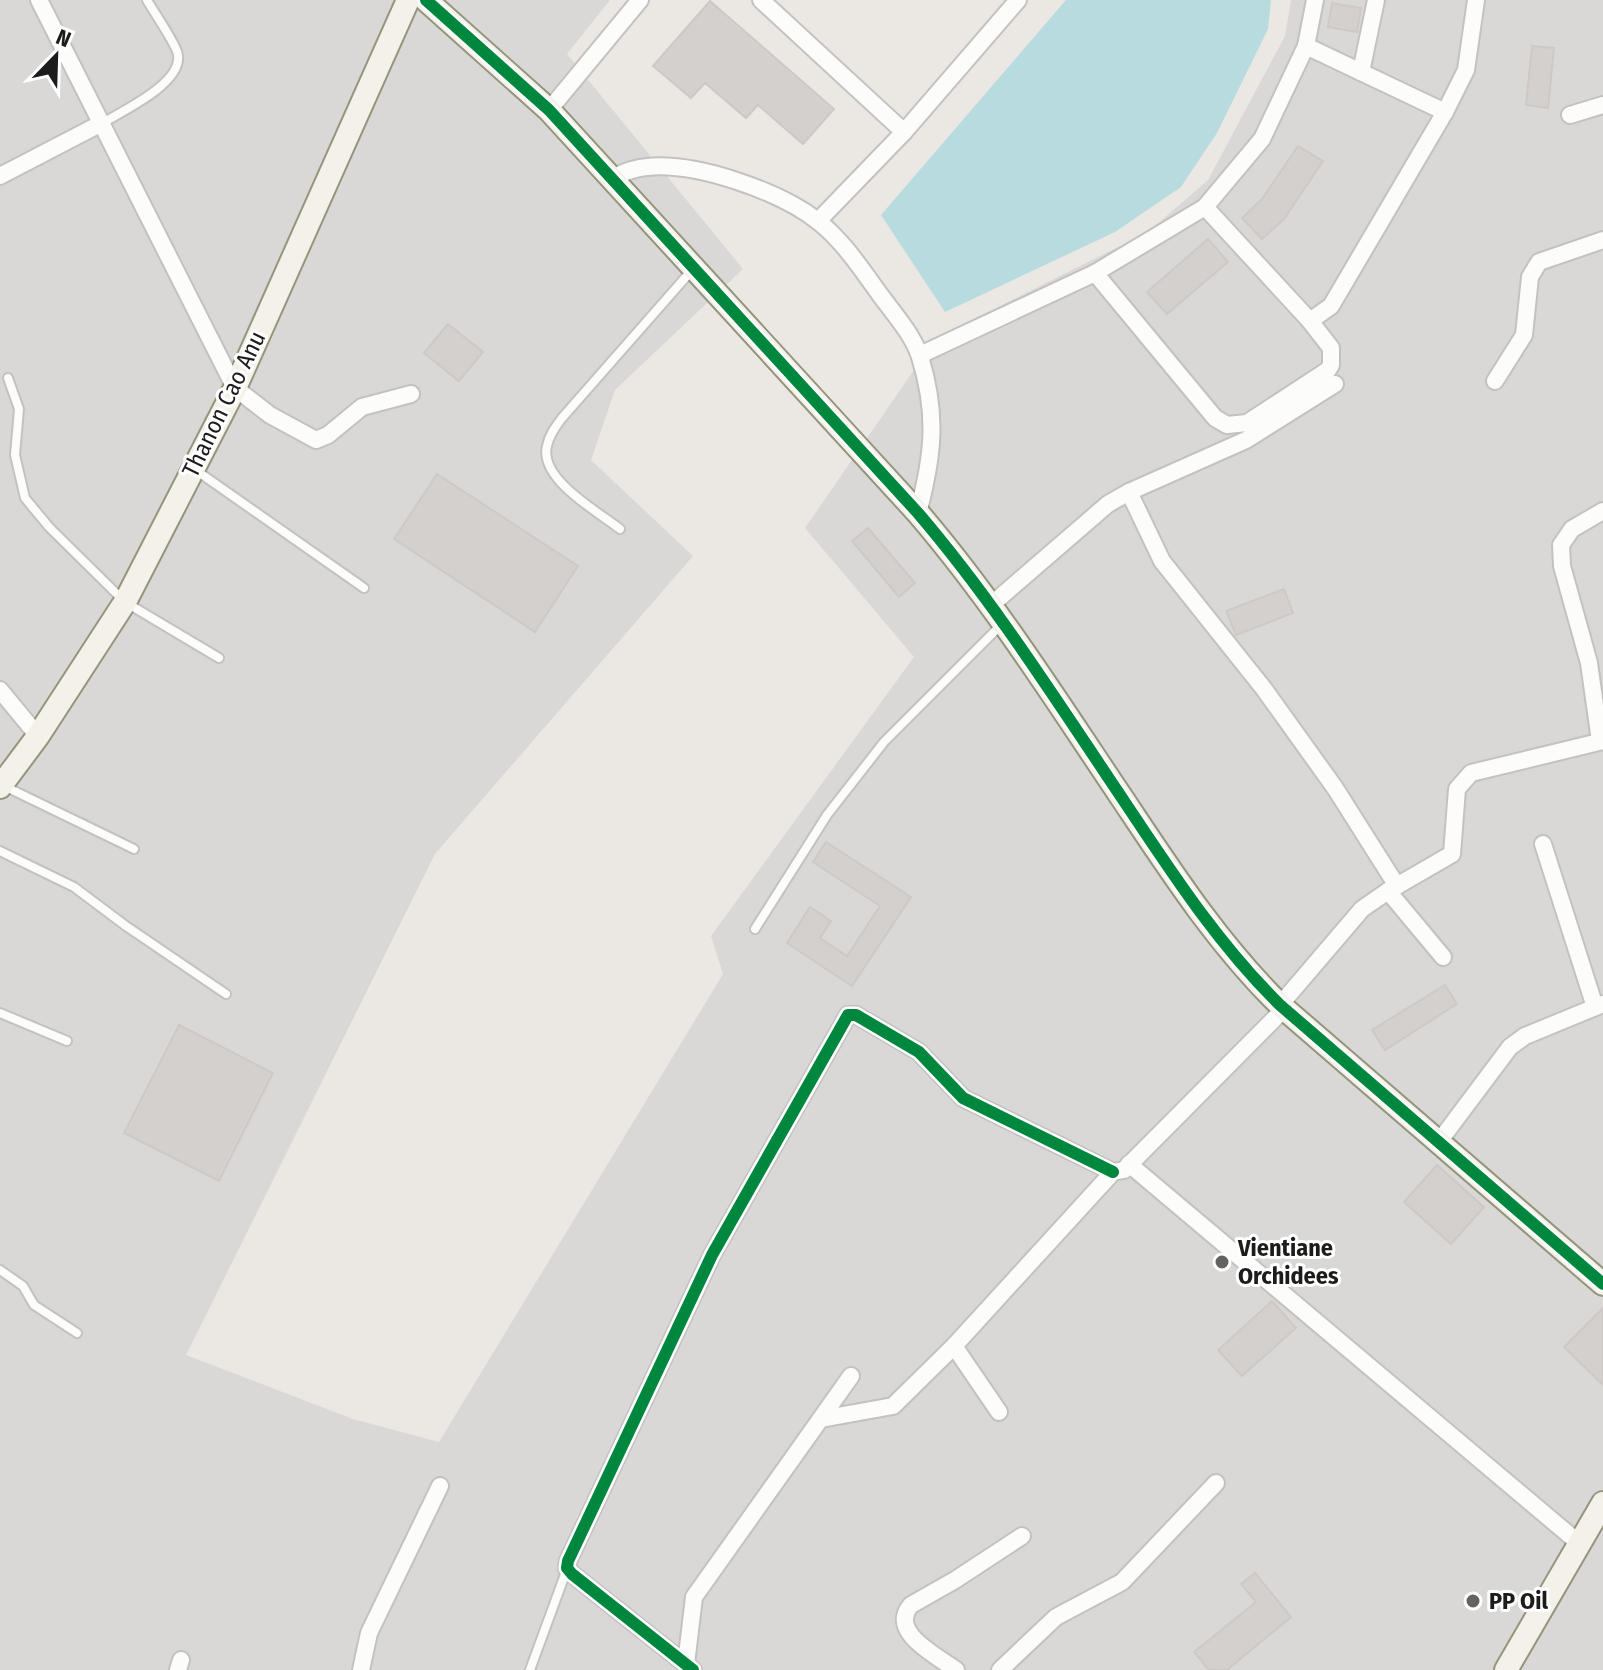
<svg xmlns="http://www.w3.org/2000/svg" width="1603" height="1670" viewBox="0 0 1603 1670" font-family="'Fira Sans Condensed',sans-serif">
	<rect width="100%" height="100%" fill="#ebe8e4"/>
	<polygon fill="#dad8d6" points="0,0 610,0 567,54 743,269 615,390 591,460 693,556 435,854 186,1355 353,1419 439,1442 723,974 711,936 914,657 805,528 936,338 1148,232 1208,180 1285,36 1291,0 1603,0 1603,1670 0,1670"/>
	<polygon fill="#b7dbdf" points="1066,0 1271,0 1268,29 1217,133 1181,187 1115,232 945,312 881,215"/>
	<g fill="#d3d0cd" stroke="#cec9c6" stroke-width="2">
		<polygon points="710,1 834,109 803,144 758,105 746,118 705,83 691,98 653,66"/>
		<polygon points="1332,3 1361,8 1357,32 1328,27"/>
		<polygon points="1532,46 1554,48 1548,108 1526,105"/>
		<polygon points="1298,146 1323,161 1284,219 1262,239 1242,218 1262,199"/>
		<polygon points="1208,239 1228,262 1167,314 1147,292"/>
		<polygon points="448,324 483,352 459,381 424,353"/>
		<polygon points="437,474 578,566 535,632 394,539"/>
		<polygon points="868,528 915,583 899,597 852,541"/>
		<polygon points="1284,589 1293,613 1236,635 1226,611"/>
		<polygon points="826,842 911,897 852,986 787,943 810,907 831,921 820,938 847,956 880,906 813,862"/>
		<polygon points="1445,985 1457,1004 1385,1050 1372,1030"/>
		<polygon points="179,1025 273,1073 219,1181 124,1133"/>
		<polygon points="1437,1165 1484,1207 1451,1244 1404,1202"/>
		<polygon points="1272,1301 1296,1328 1242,1376 1218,1350"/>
		<polygon points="1603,1308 1603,1385 1564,1347"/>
		<polygon points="1255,1573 1291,1617 1227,1670 1209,1670 1194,1652 1256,1602 1241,1584"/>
	</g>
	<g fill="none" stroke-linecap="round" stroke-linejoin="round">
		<g stroke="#c3c2c0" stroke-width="12">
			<g id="lane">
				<path d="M101,124C122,111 182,84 178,55C177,45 153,11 147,0"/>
				<polyline points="8,378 19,409 15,455 25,498 49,527 125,602 219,658"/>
				<polyline points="197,471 364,588"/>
				<path d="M620,529C597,511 539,479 547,446C549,435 556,426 562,418L692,270"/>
				<polyline points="2,785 134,849"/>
				<polyline points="0,851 74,887 126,926 226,994"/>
				<polyline points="755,929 827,815 884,742 1003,623"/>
				<polyline points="0,1013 67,1041"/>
				<polyline points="0,1270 23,1286 34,1305 77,1333"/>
				<polyline points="530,1670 567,1569"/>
			</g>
		</g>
		<g stroke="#c3c2c0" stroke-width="20">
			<g id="street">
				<polyline points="39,0 235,388 270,415 316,440 328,435 362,407 411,394"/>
				<polyline points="761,0 904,132"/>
				<polyline points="1306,46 1445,112"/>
				<polyline points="1361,72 1376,0"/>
				<polyline points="549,110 640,0"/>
				<polyline points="1570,115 1603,105"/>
				<polyline points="0,176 100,124"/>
				<path d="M612,178C624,172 634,168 647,167C696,162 780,191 819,222C844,242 862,270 881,296C895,315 913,335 920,357C938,415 933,456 918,513"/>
				<polyline points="818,221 904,132 1018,0"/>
				<polyline points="1095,273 1215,418 1227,425 1247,423 1328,370 1331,365 1331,348 1310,321 1205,207"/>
				<polyline points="1310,321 1331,306 1445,112 1466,70 1476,0"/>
				<polyline points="920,355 1095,273 1205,207 1262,139 1306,46 1315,0"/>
				<polyline points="1495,381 1524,335 1530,277 1539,262 1603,240"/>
				<polyline points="1129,492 1162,561 1264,689 1335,788 1397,886"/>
				<polyline points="991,605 1108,504 1129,492 1246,440 1335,384"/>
				<polyline points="0,690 38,736"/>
				<polyline points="1600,741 1589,663 1562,566 1561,545 1572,529 1603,511"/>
				<polyline points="1543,844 1595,1007"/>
				<polyline points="1388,891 1443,957"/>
				<polyline points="1280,1005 1362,909 1388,891 1452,854 1457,789 1471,773 1603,741"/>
				<polyline points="1438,1143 1510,1047 1525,1036 1603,1004"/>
				<polyline points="1129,1164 1580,1544"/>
				<polyline points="999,1412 954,1346 1113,1172 1124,1170 1284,1009"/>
				<polyline points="821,1419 893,1406 954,1346"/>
				<polyline points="686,1664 694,1597 851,1376"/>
				<polyline points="178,1670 181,1660"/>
				<polyline points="361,1670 369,1633 440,1486"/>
				<polyline points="693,1670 572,1574 567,1568 568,1561 712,1255 848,1015 856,1015 919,1052 963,1098 1113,1172"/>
				<path d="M956,1670C936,1655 888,1632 911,1605L955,1580L1022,1536"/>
				<polyline points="1000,1670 1056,1617 1122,1582 1216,1483"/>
			</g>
		</g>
		<g stroke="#95947c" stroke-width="26">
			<g id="secondary">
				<path d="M426,0L549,110L918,513C995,603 1058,703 1124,801C1172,873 1218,944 1280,1005L1603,1284"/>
				<polyline points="0,787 38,736 125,602 235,388 408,0"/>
				<polyline points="1506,1670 1603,1503"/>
			</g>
		</g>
		<use href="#lane" stroke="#fcfcfb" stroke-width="8"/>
		<use href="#street" stroke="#fcfcfb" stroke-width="16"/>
		<use href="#secondary" stroke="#f3f1e9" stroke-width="22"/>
		<g stroke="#fff" stroke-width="17">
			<g id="cycleway">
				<path d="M426,0L549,110L918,513C995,603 1058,703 1124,801C1172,873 1218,944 1280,1005L1603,1284"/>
				<polyline points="693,1670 572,1574 567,1568 568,1561 712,1255 848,1015 856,1015 919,1052 963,1098 1113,1172"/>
			</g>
		</g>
		<use href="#cycleway" stroke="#00873e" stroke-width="12"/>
	</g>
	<g fill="#646362" stroke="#fff" stroke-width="3">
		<circle cx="1222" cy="1262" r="8"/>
		<circle cx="1473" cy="1601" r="8"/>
	</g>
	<g text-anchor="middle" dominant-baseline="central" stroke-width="6" stroke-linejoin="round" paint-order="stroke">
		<g font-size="24" fill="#1c1c1c" stroke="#fff">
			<text transform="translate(224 404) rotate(-64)">Thanon Cao Anu</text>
		</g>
		<g font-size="24" font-weight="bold" fill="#1c1c1c" stroke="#fff" text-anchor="start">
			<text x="1238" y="1248">Vientiane<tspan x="1238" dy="28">Orchidees</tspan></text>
			<text x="1489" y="1601">PP Oil</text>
		</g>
	</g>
	<g transform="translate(56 56) rotate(23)" stroke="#ffffff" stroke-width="6" paint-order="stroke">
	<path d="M0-6L14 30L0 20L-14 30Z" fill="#1c1c1c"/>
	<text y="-12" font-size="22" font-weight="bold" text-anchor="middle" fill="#1c1c1c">N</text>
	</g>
</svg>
